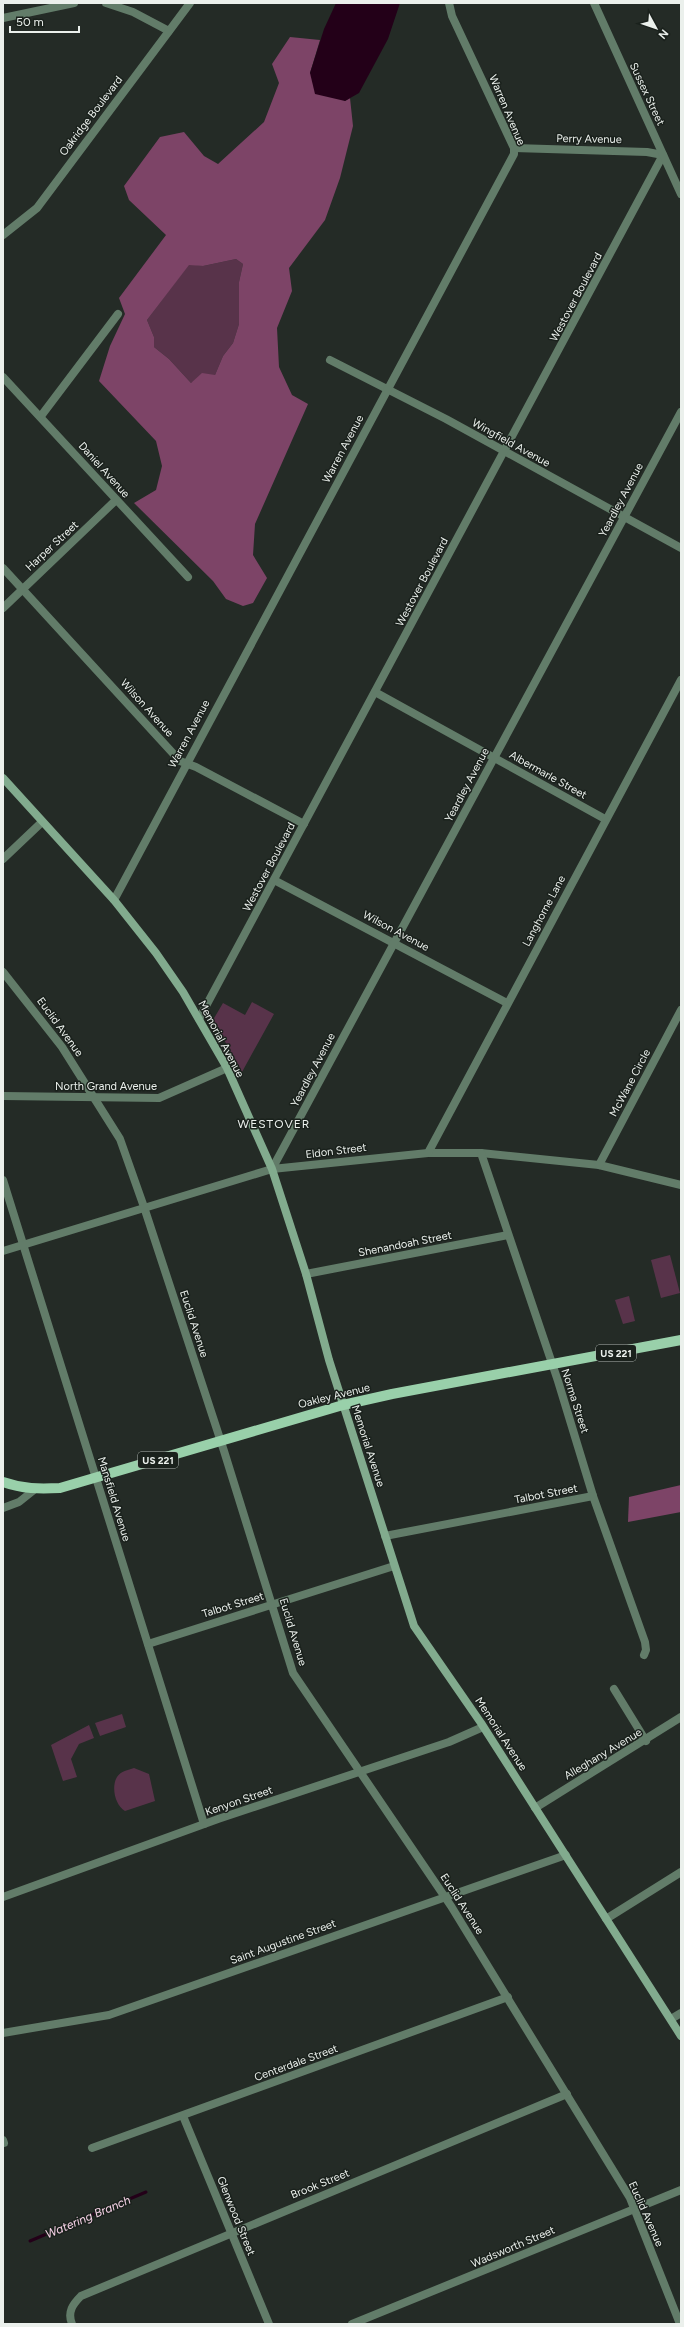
<svg xmlns="http://www.w3.org/2000/svg" width="684" height="2327" viewBox="0 0 684 2327" font-family="Figtree,sans-serif">
	<rect width="100%" height="100%" fill="#242b26"/>
	<g fill="#58334a">
		<polygon points="236,259 243,264 239,282 239,324 233,343 223,356 215,375 191,383 169,359 154,347 154,337 147,320 189,264 203,266"/>
		<polygon points="252,1002 274,1014 242,1072 213,1020 223,1003 245,1015"/>
		<polygon points="670,1255 680,1293 661,1298 651,1260"/>
		<polygon points="629,1296 635,1321 623,1324 615,1300"/>
		<polygon points="122,1714 126,1727 100,1736 95,1723"/>
		<polygon points="89,1725 94,1738 79,1744 71,1759 77,1777 63,1781 51,1745"/>
		<path d="M134,1768L149,1774L155,1801L125,1811C115,1805 111,1787 117,1777C121,1771 128,1770 134,1768Z"/>
	</g>
	<g fill="#7d4467" fill-rule="evenodd">
		<path d="M290,37L320,40L310,73L345,101L350,98L353,126L340,178L325,220L289,268L292,291L277,328L279,367L292,395L308,404L255,524L253,555L267,578L253,603L243,606L226,599L213,581L134,503L156,490L162,466L156,441L99,381L110,346L125,314L119,298L166,235L129,200L124,186L160,137L184,132L204,156L218,164L264,122L279,83L272,64ZM236,259L243,264L239,282V324L233,343L223,356L215,375L202,373L191,383L169,359L154,347V337L147,320L189,265L203,266Z"/>
		<polygon points="681,1485 681,1512 628,1522 629,1497"/>
	</g>
	<polygon fill="#230018" points="336,3 400,3 388,39 359,93 345,101 315,94 310,73 324,29"/>
	<g fill="none" stroke-linecap="round" stroke-linejoin="round">
		<polyline stroke="#230018" stroke-width="3" points="30,2241 146,2192"/>
		<g stroke="#627c69" stroke-width="8">
			<polyline points="106,3 133,12 169,31"/>
			<polyline points="3,18 74,3"/>
			<polyline points="3,235 37,208 190,3"/>
			<polyline points="330,360 446,419 681,548"/>
			<polyline points="3,377 188,577"/>
			<polyline points="41,416 118,314"/>
			<polyline points="3,568 180,761 196,767 304,824"/>
			<polyline points="3,608 116,500"/>
			<polyline points="375,692 605,819"/>
			<polyline points="3,859 42,822"/>
			<polyline points="274,880 507,1003"/>
			<polyline points="114,900 514,154 514,148 452,16 449,3"/>
			<polyline points="3,972 62,1047 120,1139 144,1207 224,1451 293,1673 451,1906 630,2198 680,2324"/>
			<polyline points="199,1019 663,155 647,152 514,148"/>
			<polyline points="3,1096 159,1098 227,1068"/>
			<polyline points="428,1153 481,1153 599,1165 681,1185"/>
			<polyline points="481,1153 558,1381 593,1496 645,1642 646,1650 644,1655"/>
			<polyline points="599,1165 681,1010"/>
			<polyline points="3,1180 204,1824"/>
			<polyline points="3,1251 272,1169 681,412"/>
			<polyline points="306,1274 508,1235"/>
			<polyline points="3,1508 19,1502 34,1490"/>
			<polyline points="385,1536 593,1496"/>
			<polyline points="148,1644 394,1566"/>
			<polyline points="614,1689 646,1741"/>
			<polyline points="535,1808 681,1717"/>
			<polyline points="3,1897 218,1819 449,1742 483,1727"/>
			<polyline points="606,1919 681,1872"/>
			<polyline points="671,2019 681,2013"/>
			<polyline points="3,2033 109,2015 566,1855"/>
			<polyline points="183,2116 269,2324"/>
			<polyline points="3,2140 4,2143"/>
			<polyline points="92,2148 508,1997"/>
			<path d="M72,2324C67,2312 73,2304 81,2296L567,2094"/>
		</g>
		<g stroke="#627c69" stroke-width="8">
			<polyline points="594,3 681,194"/>
			<polyline points="272,1169 428,1153 681,680"/>
			<polyline points="352,2324 681,2190"/>
		</g>
		<polyline stroke="#82ab8e" stroke-width="8" points="3,778 114,900 156,953 183,992 227,1068 272,1169 306,1274 329,1360 414,1626 481,1723 681,2036"/>
		<path stroke="#99d0aa" stroke-width="10" d="M3,1482C23,1489 39,1489 60,1488L343,1405L392,1394L681,1340"/>
	</g>
	<g text-anchor="middle" dominant-baseline="central" stroke-width="3" stroke-linejoin="round" paint-order="stroke">
		<g fill="#1a211c" stroke="#acb2ae" stroke-width="1">
			<rect x="596" y="1345" width="40" height="16" rx="3"/>
			<rect x="138" y="1452" width="40" height="16" rx="3"/>
		</g>
		<g font-size="10" font-weight="bold" fill="#ebf0ec">
			<text x="616" y="1353">US 221</text>
			<text x="158" y="1460">US 221</text>
		</g>
		<g font-size="11" fill="#ebf0ec" stroke="#1a211c">
			<text transform="translate(647 94) rotate(65)">Sussex Street</text>
			<text transform="translate(507 110) rotate(67)">Warren Avenue</text>
			<text transform="translate(91 116) rotate(-53)">Oakridge Boulevard</text>
			<text transform="translate(589 139) rotate(1)">Perry Avenue</text>
			<text transform="translate(576 297) rotate(-62)">Westover Boulevard</text>
			<text transform="translate(511 443) rotate(29)">Wingfield Avenue</text>
			<text transform="translate(343 449) rotate(-62)">Warren Avenue</text>
			<text transform="translate(104 470) rotate(48)">Daniel Avenue</text>
			<text transform="translate(621 500) rotate(-62)">Yeardley Avenue</text>
			<text transform="translate(52 546) rotate(-43)">Harper Street</text>
			<text transform="translate(422 582) rotate(-62)">Westover Boulevard</text>
			<text transform="translate(147 708) rotate(48)">Wilson Avenue</text>
			<text transform="translate(189 734) rotate(-62)">Warren Avenue</text>
			<text transform="translate(548 775) rotate(29)">Albermarle Street</text>
			<text transform="translate(467 785) rotate(-62)">Yeardley Avenue</text>
			<text transform="translate(269 867) rotate(-62)">Westover Boulevard</text>
			<text transform="translate(544 911) rotate(-62)">Langhorne Lane</text>
			<text transform="translate(396 931) rotate(28)">Wilson Avenue</text>
			<text transform="translate(60 1027) rotate(54)">Euclid Avenue</text>
			<text transform="translate(221 1039) rotate(62)">Memorial Avenue</text>
			<text transform="translate(313 1070) rotate(-62)">Yeardley Avenue</text>
			<text transform="translate(630 1083) rotate(-62)">McWane Circle</text>
			<text x="106" y="1086">North Grand Avenue</text>
			<text transform="translate(336 1151) rotate(-7)">Eldon Street</text>
			<text transform="translate(405 1244) rotate(-11)">Shenandoah Street</text>
			<text transform="translate(194 1324) rotate(72)">Euclid Avenue</text>
			<text transform="translate(334 1396) rotate(-14)">Oakley Avenue</text>
			<text transform="translate(575 1401) rotate(72)">Norma Street</text>
			<text transform="translate(368 1446) rotate(72)">Memorial Avenue</text>
			<text transform="translate(546 1494) rotate(-11)">Talbot Street</text>
			<text transform="translate(114 1499) rotate(73)">Mansfield Avenue</text>
			<text transform="translate(233 1605) rotate(-17)">Talbot Street</text>
			<text transform="translate(293 1632) rotate(73)">Euclid Avenue</text>
			<text transform="translate(501 1734) rotate(57)">Memorial Avenue</text>
			<text transform="translate(603 1754) rotate(-31)">Alleghany Avenue</text>
			<text transform="translate(239 1801) rotate(-19)">Kenyon Street</text>
			<text transform="translate(462 1904) rotate(57)">Euclid Avenue</text>
			<text transform="translate(283 1942) rotate(-20)">Saint Augustine Street</text>
			<text transform="translate(296 2063) rotate(-20)">Centerdale Street</text>
			<text transform="translate(320 2184) rotate(-22)">Brook Street</text>
			<text transform="translate(646 2214) rotate(66)">Euclid Avenue</text>
			<text transform="translate(236 2216) rotate(68)">Glenwood Street</text>
			<text transform="translate(513 2247) rotate(-23)">Wadsworth Street</text>
		</g>
		<g font-size="12" letter-spacing="1" fill="#ebf0ec" stroke="#1a211c">
			<text x="274" y="1124">WESTOVER</text>
		</g>
		<g font-size="12" font-style="italic" fill="#f9d4e9" stroke="#1a211c">
			<text transform="translate(88 2217) rotate(-23)">Watering Branch</text>
		</g>
	</g>
	<rect width="684" height="2327" fill="none" stroke="#ebf0ec" stroke-width="8"/>
	<g transform="translate(656 28) rotate(130)" stroke="#1a211c" stroke-width="3" paint-order="stroke">
	<path d="M0-3L7 15L0 10L-7 15Z" fill="#ebf0ec"/>
	<text y="-6" font-size="11" font-weight="bold" text-anchor="middle" fill="#ebf0ec">N</text>
	</g>
	<path d="M10 26v6h69v-6" fill="none" stroke="#ebf0ec" stroke-width="2"/>
	<text x="16" y="26" font-size="12" fill="#ebf0ec" stroke="#1a211c" stroke-width="3" paint-order="stroke">50 m</text>
</svg>
